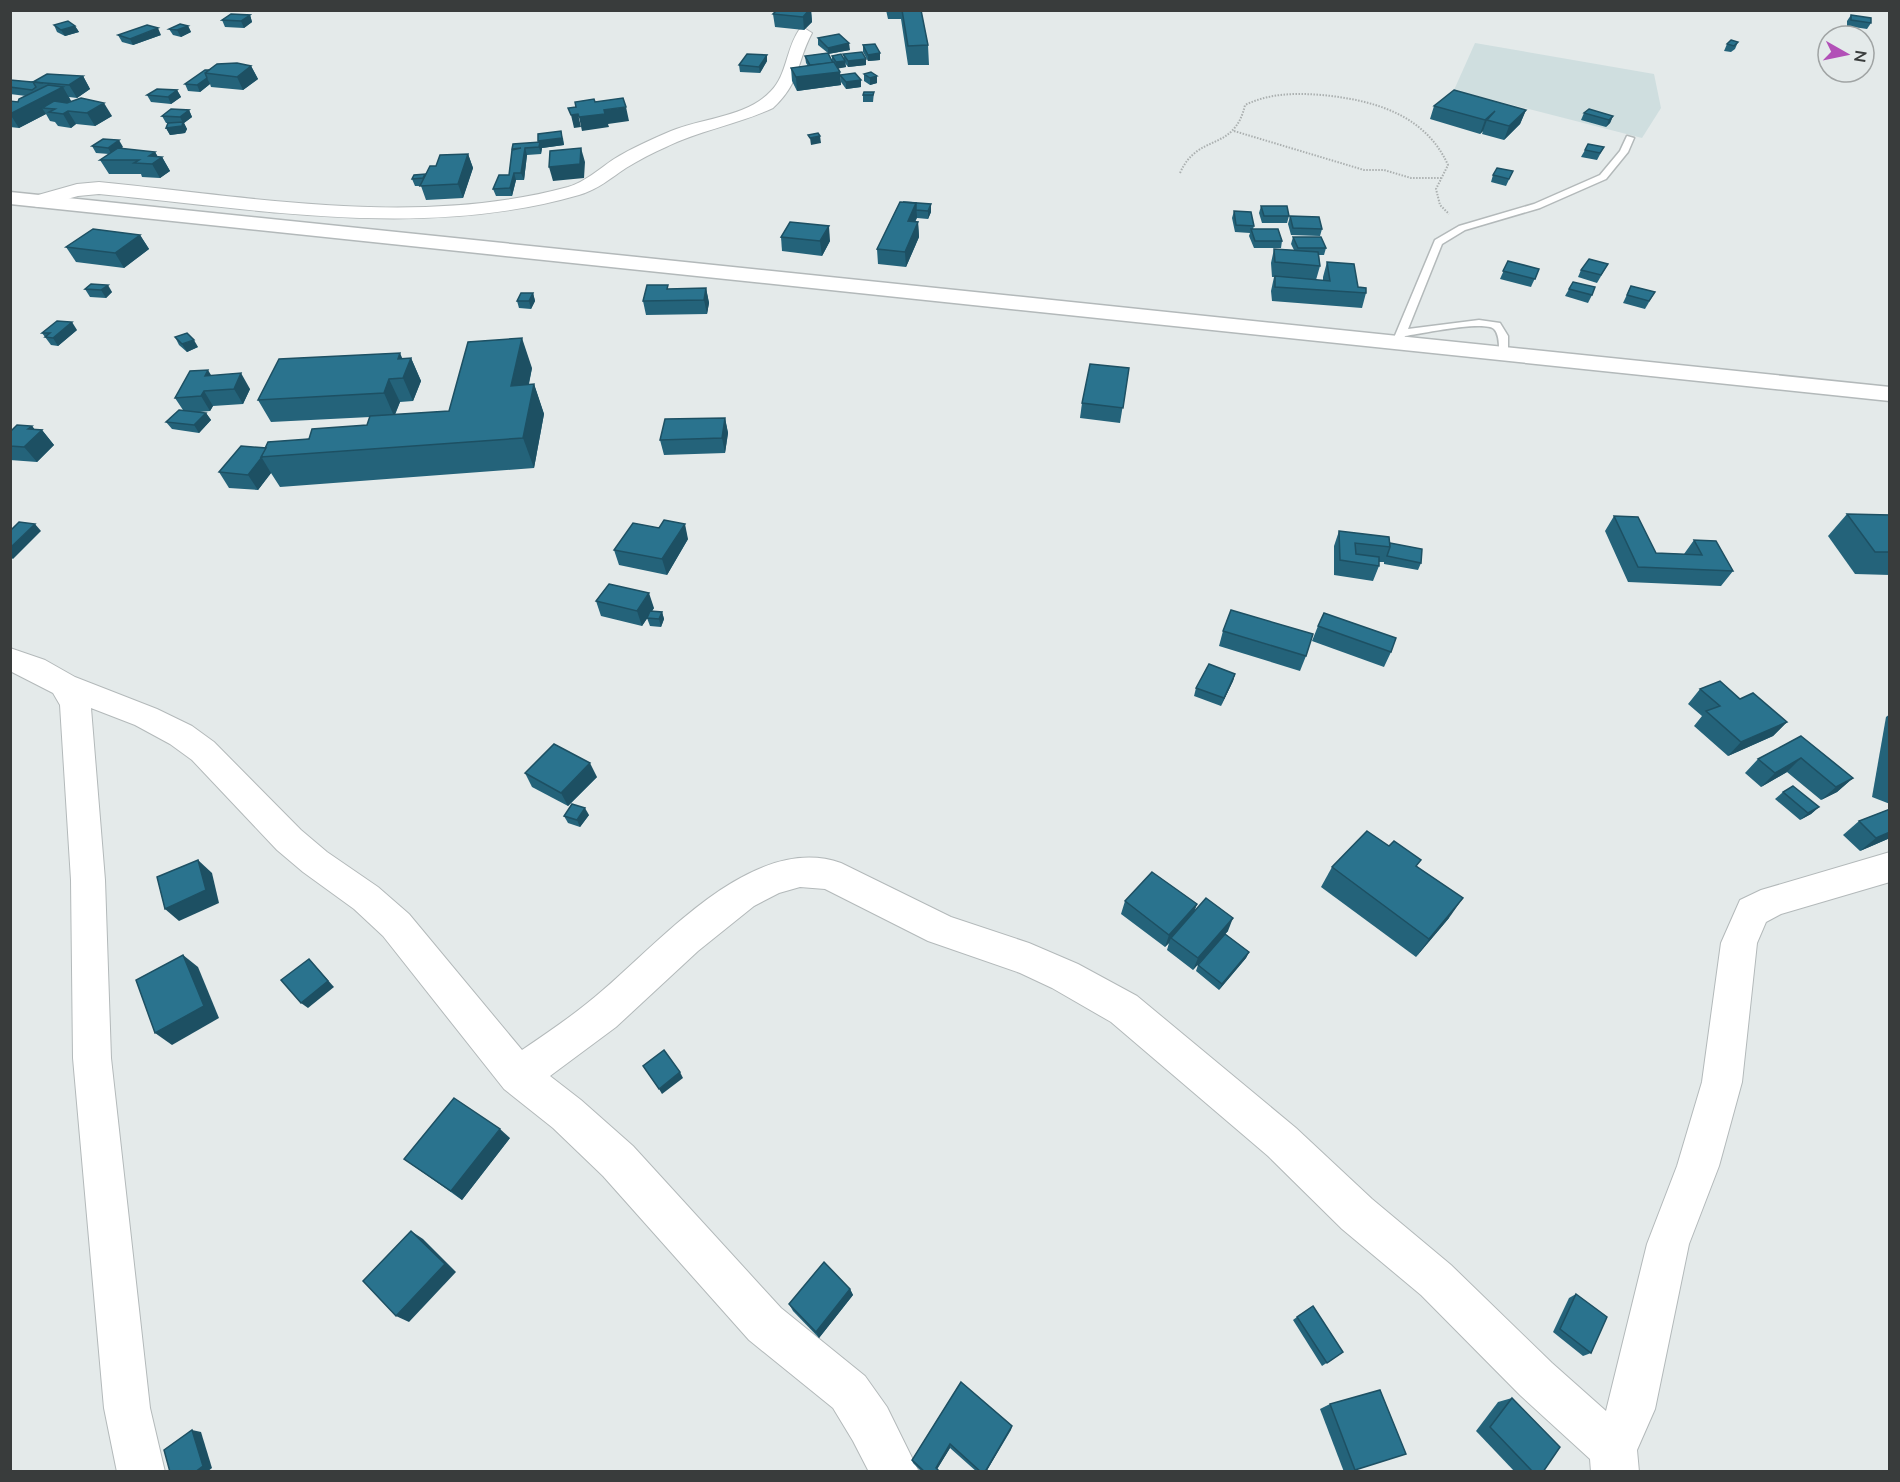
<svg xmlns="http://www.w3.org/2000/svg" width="1900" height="1482" viewBox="0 0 1900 1482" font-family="Mulish,sans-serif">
	<rect width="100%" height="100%" fill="#e4eaea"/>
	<polygon fill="#cfdedf" points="1475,43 1654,74 1661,108 1642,138 1454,90"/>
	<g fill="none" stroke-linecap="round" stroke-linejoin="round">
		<g stroke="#b3b9ba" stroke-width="3">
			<path id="service" d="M1627,136L1634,138L1628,152L1606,179L1540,208L1465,230L1442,244L1408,329L1479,320L1500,323L1508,336V358H1500L1499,356C1499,348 1500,335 1494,329C1484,320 1420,334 1405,336L1400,347H1392L1391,345L1435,240L1459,226L1534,204L1600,175L1620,151Z"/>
		</g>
		<g stroke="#b3b9ba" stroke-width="2">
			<g id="minor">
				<path d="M804,28L812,33C796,63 801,82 773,108C739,124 701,130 666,147C652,153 639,160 626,168C611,178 597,190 579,195C423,240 257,209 99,194L78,196L38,207L31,205L28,201L31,197L77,184L99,182C253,197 416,228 568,187C585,182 599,169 614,159C632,148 652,139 671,131C702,118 747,117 771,91C787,75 786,49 799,30Z"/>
				<path d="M10,648L45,660L75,677L157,709L192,726L214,742L301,830L327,852L378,887L409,914L522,1050C550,1031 578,1012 603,990C662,940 754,832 841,863L951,917L1029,943L1078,964L1137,996L1296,1128L1372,1199L1451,1265L1552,1363L1606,1411L1647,1244L1677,1166L1702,1082L1721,943L1740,900L1761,890L1890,852V882L1781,914L1766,922L1757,943L1742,1082L1719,1166L1689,1244L1655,1409L1637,1450L1639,1472H1591L1590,1459L1520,1395L1421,1295L1342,1229L1268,1156L1111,1022L1052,988L1020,973L928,941L825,889L800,887L779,893L754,906L698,951L616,1027L550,1076L581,1100L633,1146L781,1308L865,1376L887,1407L919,1472H869L853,1441L833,1408L749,1340L603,1176L553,1128L504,1089L383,936L354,909L303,872L277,850L192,760L170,744L135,725L91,708L105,880L111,1058L150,1408L165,1472H117L104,1408L73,1058L71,880L60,705L53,693L10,671Z"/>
			</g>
		</g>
		<g stroke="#b3b9ba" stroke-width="3">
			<polygon id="trunk" points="10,192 1890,387 1890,401 10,204"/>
		</g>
		<g stroke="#abb0b0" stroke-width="2" stroke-dasharray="1.5 1.5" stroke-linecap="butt">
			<polyline points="1234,131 1364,170 1384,170 1411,178 1441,178"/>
			<path d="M1180,173C1198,132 1234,153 1245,105C1270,93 1295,93 1322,95C1373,100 1425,114 1448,165L1436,189L1440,205L1449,214"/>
		</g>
		<use href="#service" fill="#fff" fill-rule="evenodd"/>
		<use href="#minor" fill="#fff" fill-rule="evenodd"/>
		<use href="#trunk" fill="#fff" fill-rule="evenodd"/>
	</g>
	<g fill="#24637a">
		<polygon points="777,10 811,10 812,22 804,30 775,27 773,14"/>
		<polygon points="886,10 921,10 928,45 929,65 908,65 901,19 888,19"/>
		<polygon points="250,15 252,22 244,28 225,27 222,20"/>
		<polygon points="1851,15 1871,23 1867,29 1847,26 1847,21"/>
		<polygon points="54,25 75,26 79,32 65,36 57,32"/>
		<polygon points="188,26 191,32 181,37 173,35 169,29"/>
		<polygon points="118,35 161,35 133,45 122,42"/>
		<polygon points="818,38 850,50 828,54 832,60 832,56 844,58 843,54 866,65 848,67 845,63 846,67 838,68 840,72 841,85 797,91 792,81 791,68 808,66 806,63 805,56 828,53 818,45"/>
		<polygon points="1738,42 1735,49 1731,52 1724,51 1727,44"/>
		<polygon points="863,45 880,53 880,60 868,61 863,52"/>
		<polygon points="767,61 760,73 740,72 739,65"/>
		<polygon points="251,66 258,79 243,90 211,87 210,84 200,92 188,91 185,84 209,70"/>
		<polygon points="864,74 877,83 870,85 864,81"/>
		<polygon points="840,75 861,80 861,87 846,89 841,82"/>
		<polygon points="83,76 90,89 77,98 69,97 71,101 67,103 112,116 95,126 76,124 71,128 58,126 55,122 50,121 46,114 19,128 10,127 10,101 18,102 26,96 10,94 10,80 33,82"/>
		<polygon points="177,90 181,97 171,104 151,102 147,95"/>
		<polygon points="874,92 873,102 863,102 863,95"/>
		<polygon points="1434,106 1526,110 1520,124 1504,140 1482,134 1483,131 1480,134 1430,119"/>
		<polygon points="189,110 192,117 184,123 187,129 185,133 170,135 166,128 168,123 166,123 162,116"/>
		<polygon points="1584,113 1613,116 1610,123 1606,127 1581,120"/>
		<polygon points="563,138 564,145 542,148 541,154 527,155 524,180 516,180 512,196 496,196 493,189 509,175 512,149 539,142"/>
		<polygon points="92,146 123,147 120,149 155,152 158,157 162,157 170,171 160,178 142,177 141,174 109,174 100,160 109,154 96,153"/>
		<polygon points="1604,147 1597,160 1581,157 1585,150"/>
		<polygon points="468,154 473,168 463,198 426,200 421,186 415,186 412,179 425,174"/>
		<polygon points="1513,171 1506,186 1491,182 1493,175"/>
		<polygon points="900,202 931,212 928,219 917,218 915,222 918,222 919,237 906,267 878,264 877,249"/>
		<polygon points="1261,206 1289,216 1287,223 1262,223 1259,213"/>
		<polygon points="1234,211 1254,226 1253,229 1282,241 1281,248 1254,248 1249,236 1250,233 1235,232 1232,218"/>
		<polygon points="1290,216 1322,229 1320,236 1291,235 1288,224"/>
		<polygon points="140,235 149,249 124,268 76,262 66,247"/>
		<polygon points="781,237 830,241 822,256 782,251"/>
		<polygon points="1293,237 1326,248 1324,255 1319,255 1320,266 1316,280 1323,280 1323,277 1327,262 1366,293 1362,308 1272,301 1271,291 1274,277 1272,277 1271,263 1274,249 1294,250 1291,244"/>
		<polygon points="1508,261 1539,269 1531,287 1500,279"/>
		<polygon points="1608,264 1597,283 1578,277 1581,270"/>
		<polygon points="1573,282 1592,295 1588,303 1565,296"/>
		<polygon points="91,284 112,292 106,298 90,297 85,289"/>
		<polygon points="1631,286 1655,292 1645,309 1623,303"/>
		<polygon points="706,288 709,303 707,314 646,315 643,301"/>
		<polygon points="533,293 535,301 531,309 519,308 517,301"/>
		<polygon points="77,330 58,346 51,345 42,333"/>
		<polygon points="175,337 198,347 187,352 179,345"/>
		<polygon points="411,358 421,381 413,401 400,402 395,415 449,411 532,368 529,384 534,384 544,414 534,468 280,487 271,473 258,490 229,488 219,472 266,448 367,425 370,417 271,422 258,400 402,359"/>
		<polygon points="1129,368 1120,423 1080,418 1082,403"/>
		<polygon points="211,375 250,389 243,404 213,406 210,411 200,412 206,413 211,420 199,433 172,429 166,422 183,410 175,398"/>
		<polygon points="725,418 728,433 725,453 664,455 660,440"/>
		<polygon points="32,426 35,430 42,430 54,445 37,462 10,460 10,430"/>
		<polygon points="1847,514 1890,515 1890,575 1855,574 1828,536"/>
		<polygon points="1614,516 1656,553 1684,554 1694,540 1733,571 1721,586 1628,582 1605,531"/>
		<polygon points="1339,531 1390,543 1421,563 1418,570 1384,564 1384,560 1384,562 1379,562 1379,566 1373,581 1334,575 1334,546"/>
		<polygon points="688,539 667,575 619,565 614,550"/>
		<polygon points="596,601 654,608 652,611 662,612 664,619 661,627 650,626 647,618 648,617 642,626 601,616"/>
		<polygon points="1318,626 1391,652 1384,667 1312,641"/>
		<polygon points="1223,631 1306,656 1300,671 1219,646"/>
		<polygon points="1235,674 1233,681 1221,706 1194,696 1196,688"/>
		<polygon points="1700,689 1787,722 1773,736 1728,756 1694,726 1702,716 1688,704"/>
		<polygon points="1890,714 1890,804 1872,797 1886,717"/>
		<polygon points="1801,736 1853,778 1837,792 1821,800 1787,772 1761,787 1745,773 1758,759"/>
		<polygon points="525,773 597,777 568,806 532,787"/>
		<polygon points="1783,792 1819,807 1811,814 1800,820 1775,799"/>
		<polygon points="1890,809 1890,838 1860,851 1843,835 1859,821"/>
		<polygon points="589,815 580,827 568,823 564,816"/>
		<polygon points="1417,866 1449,918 1416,957 1321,887 1332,867"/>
		<polygon points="1125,901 1197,904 1194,912 1228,931 1225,934 1249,952 1246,958 1219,990 1196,971 1198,965 1219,940 1193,970 1167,950 1169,943 1165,947 1121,914"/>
		<polygon points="510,1138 462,1200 404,1159"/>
		<polygon points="850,1289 853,1295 819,1338 793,1311 789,1304"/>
		<polygon points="1576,1294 1591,1353 1583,1356 1553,1332 1569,1298"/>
		<polygon points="1297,1317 1343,1352 1322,1366 1293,1320"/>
		<polygon points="961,1382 1012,1426 1011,1430 986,1472 977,1472 950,1448 937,1469 940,1472 922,1472 913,1463 912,1460"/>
		<polygon points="1512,1398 1543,1472 1515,1472 1476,1431 1498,1402"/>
		<polygon points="1330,1404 1355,1470 1344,1472 1320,1409"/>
	</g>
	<g fill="#1d5063">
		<polygon points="809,10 811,10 812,22 804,30 803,17"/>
		<polygon points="250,15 252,22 244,28 241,21"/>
		<polygon points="75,26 79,32 65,36 61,30"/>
		<polygon points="188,26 191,32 181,37 177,30"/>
		<polygon points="158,28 161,35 133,45 130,39"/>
		<polygon points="849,43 850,50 828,54 828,48"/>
		<polygon points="880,53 880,60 868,61 868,55"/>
		<polygon points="767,55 767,61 760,73 759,67"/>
		<polygon points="866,59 866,65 848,67 848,61"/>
		<polygon points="845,61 846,67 836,69 836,62"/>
		<polygon points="251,66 258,79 243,90 237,77"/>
		<polygon points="840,72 841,85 797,91 796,77"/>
		<polygon points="83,76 90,89 77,98 69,85"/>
		<polygon points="877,76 877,83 870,85 870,78"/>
		<polygon points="207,78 210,84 200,92 197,85"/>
		<polygon points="861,80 861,87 846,89 846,82"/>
		<polygon points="63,87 71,101 54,109 42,108 46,114 19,128 10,114"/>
		<polygon points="177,90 181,97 171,104 168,97"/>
		<polygon points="104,103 112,116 95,126 87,113"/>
		<polygon points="626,107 629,121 608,124 609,127 582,131 579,117 604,110"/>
		<polygon points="189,110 192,117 184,123 187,129 185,133 170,135 166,128 183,123 180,117"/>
		<polygon points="1526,110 1520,124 1504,140 1509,126"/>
		<polygon points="68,111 76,124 71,128 63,114"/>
		<polygon points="1495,111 1487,120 1483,131 1480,134 1485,120"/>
		<polygon points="578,114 581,127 574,128 571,115"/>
		<polygon points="1613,116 1610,123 1606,127 1609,120"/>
		<polygon points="561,131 564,145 542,148 541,154 539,147 539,144 538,141"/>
		<polygon points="820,136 821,143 811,145 810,138"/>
		<polygon points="119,140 123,147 112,155 108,148"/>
		<polygon points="525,148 527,155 524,180 521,173"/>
		<polygon points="581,148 585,162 584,178 553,181 549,167"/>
		<polygon points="155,152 159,159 162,157 170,171 160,178 152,164 149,156"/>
		<polygon points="468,154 473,168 463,198 458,184"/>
		<polygon points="514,173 516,180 512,196 510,188"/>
		<polygon points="916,203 917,217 909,236 908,221"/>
		<polygon points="931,204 931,212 928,219 928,211"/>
		<polygon points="918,222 919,237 906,267 905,252"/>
		<polygon points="829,226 830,241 822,256 820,241"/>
		<polygon points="140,235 149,249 124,268 115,253"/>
		<polygon points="108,285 112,292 106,298 101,290"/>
		<polygon points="706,288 709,303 707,314 704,300"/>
		<polygon points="533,293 535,301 531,309 529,301"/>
		<polygon points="72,322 77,330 58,346 53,338"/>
		<polygon points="522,338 532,368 522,415 511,386"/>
		<polygon points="194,340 198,347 187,352 182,344"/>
		<polygon points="400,353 407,369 411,358 421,381 413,401 403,378 398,359"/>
		<polygon points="208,370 217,385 214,391 205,376"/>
		<polygon points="241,373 250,389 243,404 234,389"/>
		<polygon points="389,379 400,402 394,416 384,393"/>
		<polygon points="534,384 544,414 534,468 523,438"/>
		<polygon points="204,391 213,406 210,411 201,396"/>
		<polygon points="206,413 211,420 199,433 194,425"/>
		<polygon points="725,418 728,433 725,453 722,438"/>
		<polygon points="32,426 38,434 42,430 54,445 37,462 24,447 28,429"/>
		<polygon points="262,458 271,473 258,490 248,475"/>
		<polygon points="35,524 41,531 13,559 10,557 10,548"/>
		<polygon points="685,524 688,539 667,575 662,559"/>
		<polygon points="649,593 654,608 642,626 637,611"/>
		<polygon points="662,612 664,619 661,627 659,619"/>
		<polygon points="1235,674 1233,681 1221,706 1224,698"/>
		<polygon points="1787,722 1773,736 1728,756 1741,742"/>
		<polygon points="1801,758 1787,772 1761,787 1775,773"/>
		<polygon points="590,763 597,777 568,806 561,793"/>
		<polygon points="1853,778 1837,792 1821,800 1836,787"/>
		<polygon points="1819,807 1811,814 1800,820 1808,813"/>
		<polygon points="585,808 589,815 580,827 577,820"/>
		<polygon points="1890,832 1890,838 1860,851 1876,838"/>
		<polygon points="198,860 212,873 219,903 179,921 165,909"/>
		<polygon points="1463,898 1449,918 1416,957 1429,939"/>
		<polygon points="1197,904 1192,917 1171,938 1169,943 1165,947 1169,935"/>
		<polygon points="1233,918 1228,931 1193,970 1198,958"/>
		<polygon points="1249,952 1246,958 1219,990 1222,984"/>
		<polygon points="183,955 198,967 219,1018 172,1045 155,1033"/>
		<polygon points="309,959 334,987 308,1008 301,1003"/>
		<polygon points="680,1072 683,1078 662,1094 659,1089"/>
		<polygon points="500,1129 510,1138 462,1200 451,1191"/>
		<polygon points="411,1231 423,1239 456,1272 409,1322 396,1316"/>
		<polygon points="850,1289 853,1295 819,1338 816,1332"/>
		<polygon points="1012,1426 986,1472 985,1472"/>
		<polygon points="192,1430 201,1432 212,1468 207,1472 195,1472"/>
		<polygon points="950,1444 950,1448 936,1471 936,1468"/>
	</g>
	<g fill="#2a738e" stroke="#1d5063" stroke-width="1.5">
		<polygon points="777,10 809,10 803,17 773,14"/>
		<polygon points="902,10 921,10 928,45 908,46"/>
		<polygon points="231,14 250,15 241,21 222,20"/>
		<polygon points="1851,15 1871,18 1871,23 1851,20"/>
		<polygon points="68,21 75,26 61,30 54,25"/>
		<polygon points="180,24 188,26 177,30 169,29"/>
		<polygon points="147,25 158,28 130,39 118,35"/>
		<polygon points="839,34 849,43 828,48 818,38"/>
		<polygon points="1731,40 1738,42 1734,46 1727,44"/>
		<polygon points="875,44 880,53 868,55 863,45"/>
		<polygon points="862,52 866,59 848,61 843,54"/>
		<polygon points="828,53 833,63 810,65 805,56"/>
		<polygon points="747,54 767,55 759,67 739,65"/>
		<polygon points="841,54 845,61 836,62 832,56"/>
		<polygon points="834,62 840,72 796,77 791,68"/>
		<polygon points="237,63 251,66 237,77 205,73 217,64"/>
		<polygon points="205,70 209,70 205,73 207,78 197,85 185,84"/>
		<polygon points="871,72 877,76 870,78 864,74"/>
		<polygon points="855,73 861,80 846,82 840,75"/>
		<polygon points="47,74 83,76 69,85 33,82"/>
		<polygon points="10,80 43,83 33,82 36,87 32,90 10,87"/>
		<polygon points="48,85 63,87 10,114 10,101 18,102 19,99"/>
		<polygon points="157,89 177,90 168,97 147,95"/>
		<polygon points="1454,90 1526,110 1509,126 1487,120 1495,111 1485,120 1434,106"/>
		<polygon points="864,92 874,92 873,95 863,95"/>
		<polygon points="81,98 104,103 87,113 68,111 63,114 49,112 55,109 42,108 54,101 67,103"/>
		<polygon points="623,98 626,107 604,110 605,114 579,117 578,114 571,115 568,108 576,107 575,102 594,99 595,102"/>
		<polygon points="171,109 189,110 180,117 162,116"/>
		<polygon points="1589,109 1613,116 1609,120 1584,113"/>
		<polygon points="183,122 182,126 166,128 168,123"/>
		<polygon points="561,131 562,138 538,141 538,134"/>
		<polygon points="818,133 820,136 810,138 808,135"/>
		<polygon points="103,139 119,140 108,148 92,146"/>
		<polygon points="540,142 539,147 525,148 521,173 514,173 510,188 493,189 499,175 509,175 512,150 521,148 512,149 513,144"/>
		<polygon points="1588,144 1604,147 1600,153 1585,150"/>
		<polygon points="118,148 155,152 149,156 162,157 152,164 134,163 139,160 100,160"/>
		<polygon points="581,148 580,164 549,167 550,151"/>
		<polygon points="468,154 458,184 420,186 430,166 436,166 440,155"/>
		<polygon points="1497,168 1513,171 1509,179 1493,175"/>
		<polygon points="425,174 423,178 412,179 414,175"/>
		<polygon points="900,202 916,203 908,221 918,222 905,252 877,249"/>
		<polygon points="903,202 904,202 931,204 928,211 916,210 916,203"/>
		<polygon points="1261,206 1287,206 1289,216 1264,216"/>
		<polygon points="1234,211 1251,212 1254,226 1236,225"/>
		<polygon points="1290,216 1319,217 1322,229 1293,228"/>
		<polygon points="790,222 829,226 820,241 781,237"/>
		<polygon points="93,229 140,235 115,253 66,247"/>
		<polygon points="1251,229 1278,229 1282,241 1255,241"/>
		<polygon points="1293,237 1321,237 1326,248 1298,248"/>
		<polygon points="1274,249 1318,252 1320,266 1275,262"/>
		<polygon points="1589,259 1608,264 1601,275 1581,270"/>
		<polygon points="1508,261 1539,269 1535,279 1503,271"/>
		<polygon points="1327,262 1354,264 1358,287 1366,288 1366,293 1275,287 1275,276 1330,281"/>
		<polygon points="1573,282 1595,287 1592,295 1569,289"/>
		<polygon points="91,284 108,285 101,290 85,289"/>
		<polygon points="647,285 668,285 667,289 706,288 704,300 643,301"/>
		<polygon points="1631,286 1655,292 1649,301 1627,295"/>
		<polygon points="521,293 533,293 529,301 517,301"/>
		<polygon points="57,321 72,322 53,338 45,337 50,333 42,333"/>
		<polygon points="187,333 194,340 182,344 175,337"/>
		<polygon points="522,338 511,386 534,384 523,438 261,457 268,442 309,439 312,429 367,425 370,416 449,411 468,342"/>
		<polygon points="400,353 398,359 411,358 403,378 389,379 384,393 258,400 279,359"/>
		<polygon points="1090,364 1129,368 1123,408 1082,403"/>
		<polygon points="208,370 205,376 241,373 234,389 204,391 201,396 175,398 190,371"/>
		<polygon points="179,410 206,413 194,425 166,422"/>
		<polygon points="725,418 722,438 660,440 665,419"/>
		<polygon points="17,425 32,426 28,429 42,430 24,447 10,446 10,430 12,430"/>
		<polygon points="241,446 266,448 261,457 262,457 248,475 219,472"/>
		<polygon points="1847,514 1890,515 1890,552 1875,552"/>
		<polygon points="1614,516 1638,517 1656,553 1702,555 1694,540 1716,541 1733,571 1638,567"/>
		<polygon points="664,520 685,524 662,559 614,550 633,523 659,528"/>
		<polygon points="19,522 35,524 10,548 10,529 12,529"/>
		<polygon points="1339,531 1389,537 1390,547 1355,543 1356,554 1379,557 1379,566 1340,560"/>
		<polygon points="1390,543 1422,549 1421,563 1387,556 1390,547"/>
		<polygon points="609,584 649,593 637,611 596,601"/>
		<polygon points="1231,610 1313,634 1306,656 1223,631"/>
		<polygon points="650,611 662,612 659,619 647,618"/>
		<polygon points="1324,613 1396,638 1391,652 1318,626"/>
		<polygon points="1209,664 1235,674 1224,698 1196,688"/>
		<polygon points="1720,681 1740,699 1753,693 1787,722 1741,742 1706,711 1720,706 1700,689"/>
		<polygon points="1801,736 1853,778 1836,787 1801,758 1775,773 1758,759"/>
		<polygon points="554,744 590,763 561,793 525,773"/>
		<polygon points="1793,786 1819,807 1808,813 1783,792"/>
		<polygon points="572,804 585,808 577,820 564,816"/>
		<polygon points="1890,809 1890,832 1876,838 1859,821"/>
		<polygon points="1367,831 1389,846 1394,841 1421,860 1416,866 1463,898 1429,939 1332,867"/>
		<polygon points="198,860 206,890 165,909 157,877"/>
		<polygon points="1152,872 1197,904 1169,935 1125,901"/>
		<polygon points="1206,898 1233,918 1198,958 1171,938"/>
		<polygon points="1225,934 1249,952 1222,984 1198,965"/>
		<polygon points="183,955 204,1006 155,1033 136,980"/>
		<polygon points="309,959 328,981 301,1003 281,980"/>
		<polygon points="664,1050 680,1072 659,1089 643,1066"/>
		<polygon points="454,1098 500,1129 451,1191 404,1159"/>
		<polygon points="411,1231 445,1264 396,1316 363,1281"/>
		<polygon points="824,1262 850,1289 816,1332 789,1304"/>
		<polygon points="1576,1294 1607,1317 1591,1353 1560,1329"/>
		<polygon points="1313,1306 1343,1352 1327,1363 1297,1317"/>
		<polygon points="961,1382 1012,1426 985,1472 981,1472 950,1444 936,1468 940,1472 925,1472 912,1460"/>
		<polygon points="1380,1390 1406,1454 1355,1470 1330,1404"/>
		<polygon points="1512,1398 1560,1447 1543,1472 1533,1472 1490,1427"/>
		<polygon points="192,1430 203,1466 195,1472 170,1472 164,1450"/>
	</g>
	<rect width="1900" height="1482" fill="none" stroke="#393c3c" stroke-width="24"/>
	<g transform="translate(1846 54) rotate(99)"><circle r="28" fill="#e4eaea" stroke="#a0a4a4" stroke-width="1.5"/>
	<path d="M0-4.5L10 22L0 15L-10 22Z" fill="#b250b7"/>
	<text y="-9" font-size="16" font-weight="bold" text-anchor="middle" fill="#393c3c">N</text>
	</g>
</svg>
